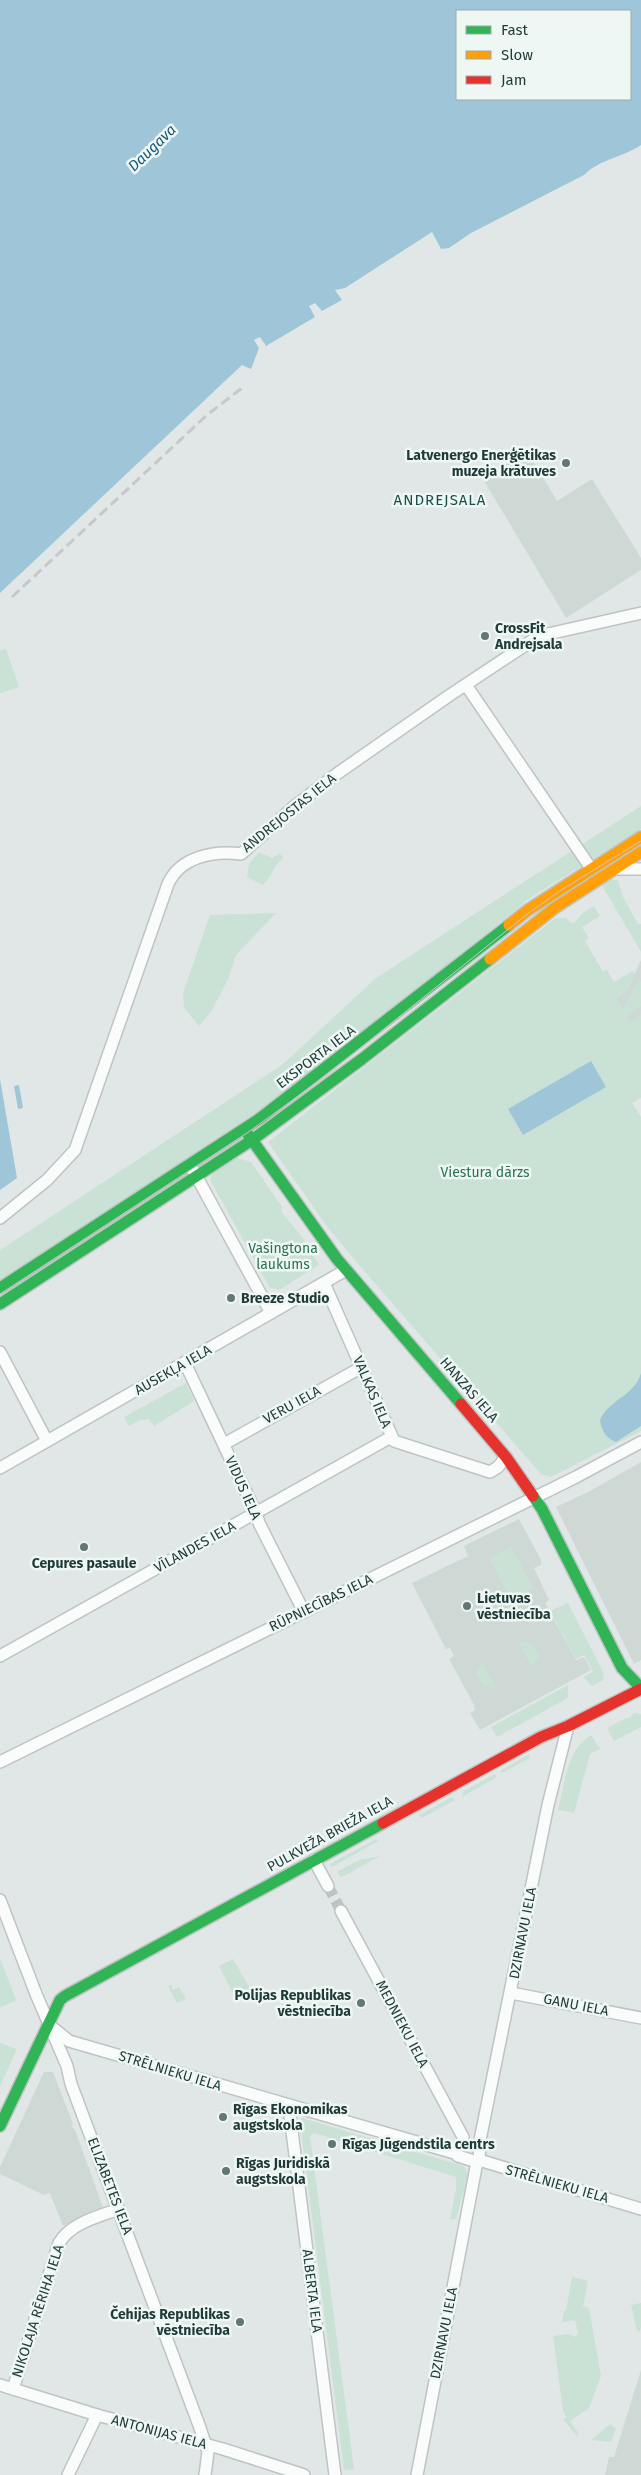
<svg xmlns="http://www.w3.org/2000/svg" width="641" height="2475" viewBox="0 0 641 2475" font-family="'Fira Sans',sans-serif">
	<rect width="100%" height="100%" fill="#e1e7e6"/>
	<g fill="#ced9d6">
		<polygon points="529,454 557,501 592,479 641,558 641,570 566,618 483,479 512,461 514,463"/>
		<polygon points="641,960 641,1043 616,998 627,991"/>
		<polygon points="641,1462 641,1660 634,1664 556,1507 590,1491"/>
		<polygon points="519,1519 541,1560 541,1565 534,1568 549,1600 545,1603 576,1660 584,1657 591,1670 480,1730 470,1713 475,1710 474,1705 449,1659 454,1656 450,1648 446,1649 412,1583 468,1556 464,1546"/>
		<polygon points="44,2072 53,2072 73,2124 71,2126 75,2130 104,2210 63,2226 50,2193 44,2195 0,2174 0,2167"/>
		<polygon points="641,2370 641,2475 605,2475 609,2457 614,2457"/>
	</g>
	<g fill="#c9e2d5">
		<polygon points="6,649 19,687 0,693 0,650"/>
		<polygon points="641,806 641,829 530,898 316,1072 0,1283 0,1250 282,1065 376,978"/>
		<path d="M259,852L272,858L280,853L283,858C273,865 272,878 263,885L247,877L249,864Z"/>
		<polygon points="608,880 618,880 623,897 638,924 641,924 641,952 603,887 603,884"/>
		<polygon points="594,906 600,916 582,927 589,938 585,941 603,972 607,970 614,982 633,971 635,974 627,991 616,998 623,1010 635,985 641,981 641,1006 626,1017 630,1022 641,1015 641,1098 632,1103 641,1117 641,1431 551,1477 541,1474 359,1265 326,1225 268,1142 556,918 566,918 573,924 584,912"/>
		<polygon points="276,913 236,955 228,979 211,1012 199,1026 184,1008 183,993 210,915"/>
		<polygon points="237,1158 251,1162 282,1207 281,1211 302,1237 319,1265 279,1290 270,1288 210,1180 213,1173"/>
		<polygon points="186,1383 194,1401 154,1426 149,1419 140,1420 129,1426 124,1417"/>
		<polygon points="511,1547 533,1588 511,1600 489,1558"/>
		<polygon points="568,1603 604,1674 603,1680 592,1686 583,1677 593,1672 584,1655 576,1659 550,1611"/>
		<path d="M524,1641C533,1643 540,1652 538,1661L531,1665L518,1643Z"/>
		<polygon points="482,1663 496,1688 483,1686 477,1675 477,1669"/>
		<polygon points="568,1685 568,1698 497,1737 491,1727"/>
		<polygon points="634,1713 641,1714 641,1727 614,1741 607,1728 626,1718 628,1719"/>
		<path d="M591,1735L600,1749L590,1754L574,1813L558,1810C565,1784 566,1750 591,1735Z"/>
		<polygon points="529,1754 530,1758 502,1773 500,1771"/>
		<polygon points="495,1774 497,1777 462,1797 464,1791"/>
		<polygon points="452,1797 455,1800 422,1818 419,1815"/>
		<polygon points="376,1839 378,1841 332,1867 330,1864"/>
		<polygon points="380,1856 342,1877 338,1874 338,1871 359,1860"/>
		<polygon points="0,1958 16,2000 0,2008"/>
		<polygon points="233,1959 252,1992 237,2001 219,1966"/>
		<polygon points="171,1985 173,1990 179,1987 186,1999 177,2003 168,1986"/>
		<polygon points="0,2043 17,2049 0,2086"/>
		<polygon points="302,2118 463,2166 466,2169 468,2175 456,2219 450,2219 456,2189 456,2177 324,2136 314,2133 310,2136 354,2469 344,2470 300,2122"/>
		<polygon points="572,2277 588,2281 583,2306 589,2308 601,2376 589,2408 570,2421 579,2434 577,2436 563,2419 567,2418 563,2411 553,2336 570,2334 575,2337 578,2333 575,2320 562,2322 564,2311 566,2311"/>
		<polygon points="641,2303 641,2327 640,2331 637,2331 631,2305"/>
		<polygon points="610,2424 616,2429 611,2442 591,2440"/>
	</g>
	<g fill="#9fc6d8" fill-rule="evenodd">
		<path d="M0,0H641V145C624,157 600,159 584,175L471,233L449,248L441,249L432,232L345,288L335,290L342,300L322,311L315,303L309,306L315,317L266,346L260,337L254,340L259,348L251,369L242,365L0,593ZM457,11H630V99H457Z"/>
		<polygon points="591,1061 606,1087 523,1135 508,1109"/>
		<polygon points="0,1079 17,1178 0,1190"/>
		<polygon points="19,1085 23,1108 18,1109 14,1086"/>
		<path d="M641,1373V1426L616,1442C606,1439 601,1429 600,1420C609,1399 635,1396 641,1373Z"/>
	</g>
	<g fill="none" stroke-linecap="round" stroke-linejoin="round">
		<polyline stroke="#bac4c3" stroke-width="11" stroke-dasharray="11 5.5" stroke-linecap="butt" points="328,1886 341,1911"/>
		<g stroke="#bec4c3" stroke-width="14">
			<g id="street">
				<polyline points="466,685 588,864"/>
				<polyline points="615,869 641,869"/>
				<polyline points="193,1170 271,1313"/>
				<path d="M0,1218L47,1180L75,1150L168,884C180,857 214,850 241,854L296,805L338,773L450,695L539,636L641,613"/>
				<polyline points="324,1283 394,1441 490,1472 498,1467 506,1457"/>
				<polyline points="0,1352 47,1441"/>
				<polyline points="185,1363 256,1513 259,1523 304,1612"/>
				<polyline points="224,1444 362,1367"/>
				<polyline points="0,1468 346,1270"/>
				<polyline points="0,1656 391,1437"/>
				<polyline points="0,1762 576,1477 641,1442"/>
				<polyline points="314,1860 328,1886"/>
				<polyline points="0,1900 36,1994 67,2066 71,2084 199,2425 208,2452 205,2475"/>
				<polyline points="341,1911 463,2137"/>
				<polyline points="511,1993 641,2018"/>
				<polyline points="53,2028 69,2041 458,2154 458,2156 477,2162"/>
				<polyline points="291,2106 290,2115 335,2475"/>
				<polyline points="479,2160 480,2140 548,1805 568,1726"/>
				<polyline points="479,2160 641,2209"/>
				<polyline points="0,2385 97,2415 223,2449 304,2475"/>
				<path d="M13,2389L59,2243C71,2223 97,2217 119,2209"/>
				<polyline points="68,2475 97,2415"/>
				<polyline points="417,2475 477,2162"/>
			</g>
		</g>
		<g stroke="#bdc5c3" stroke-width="14">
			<g id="fast">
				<polyline points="247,1133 337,1259 461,1404"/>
				<polyline points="0,1288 259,1119 509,925"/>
				<polyline points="0,1304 252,1140 362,1059 490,959"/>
				<polyline points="533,1496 542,1509 622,1668 641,1688"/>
				<polyline points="0,2126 60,2000 65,1996 383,1823"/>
			</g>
		</g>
		<g stroke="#bdc5c3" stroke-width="14">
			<g id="slow">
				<polyline points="509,925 528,910 641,837"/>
				<polyline points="490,959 556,907 641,852"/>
			</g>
		</g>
		<g stroke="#bdc5c3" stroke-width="14">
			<g id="jam">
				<polyline points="461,1404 506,1457 533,1496"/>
				<polyline points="383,1823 541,1737 568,1726 641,1689"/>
			</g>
		</g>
		<use href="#street" stroke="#fafbfb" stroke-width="11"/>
		<use href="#fast" stroke="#30b455" stroke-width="11"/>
		<use href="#slow" stroke="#ff9f0a" stroke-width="11"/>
		<use href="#jam" stroke="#e5322d" stroke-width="11"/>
		<polyline stroke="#c6c9c9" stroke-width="1" points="0,1294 247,1133 323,1078 526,915 561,890 641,841"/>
		<polyline stroke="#c6c9c9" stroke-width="3" stroke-dasharray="10 5" stroke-linecap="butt" points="12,597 207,415 242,388"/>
	</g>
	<g fill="#637775" stroke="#eef7f4" stroke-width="2">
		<circle cx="566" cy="463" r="5"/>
		<circle cx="485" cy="636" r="5"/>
		<circle cx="231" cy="1298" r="5"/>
		<circle cx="84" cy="1547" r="5"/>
		<circle cx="467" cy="1606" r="5"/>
		<circle cx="361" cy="2003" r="5"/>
		<circle cx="223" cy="2117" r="5"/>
		<circle cx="332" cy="2144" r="5"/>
		<circle cx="226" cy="2171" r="5"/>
		<circle cx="240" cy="2322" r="5"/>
	</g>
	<g text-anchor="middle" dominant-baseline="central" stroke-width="5" stroke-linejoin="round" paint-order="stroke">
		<g font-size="14" font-weight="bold" fill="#1f3a38" stroke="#eef7f4" text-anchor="start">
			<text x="556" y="455" text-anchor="end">Latvenergo Enerģētikas<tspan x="556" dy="16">muzeja krātuves</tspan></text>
			<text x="495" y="628">CrossFit<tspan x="495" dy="16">Andrejsala</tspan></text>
			<text x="241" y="1298">Breeze Studio</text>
			<text x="84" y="1563" text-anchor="middle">Cepures pasaule</text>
			<text x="477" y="1598">Lietuvas<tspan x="477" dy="16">vēstniecība</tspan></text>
			<text x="351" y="1995" text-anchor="end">Polijas Republikas<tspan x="351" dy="16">vēstniecība</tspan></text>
			<text x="233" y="2109">Rīgas Ekonomikas<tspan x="233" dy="16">augstskola</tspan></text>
			<text x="342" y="2144">Rīgas Jūgendstila centrs</text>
			<text x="236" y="2163">Rīgas Juridiskā<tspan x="236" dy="16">augstskola</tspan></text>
			<text x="230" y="2314" text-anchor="end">Čehijas Republikas<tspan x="230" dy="16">vēstniecība</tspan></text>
		</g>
		<g font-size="14" fill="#1f3a38" stroke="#eef7f4">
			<text transform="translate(289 813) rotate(-39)">ANDREJOSTAS IELA</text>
			<text transform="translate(316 1057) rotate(-37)">EKSPORTA IELA</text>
			<text transform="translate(173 1370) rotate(-30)">AUSEKĻA IELA</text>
			<text transform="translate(469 1390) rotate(49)">HANZAS IELA</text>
			<text transform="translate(372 1392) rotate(67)">VALKAS IELA</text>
			<text transform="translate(292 1405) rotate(-29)">VERU IELA</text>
			<text transform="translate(243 1488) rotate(66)">VIDUS IELA</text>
			<text transform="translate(195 1547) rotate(-29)">VĪLANDES IELA</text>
			<text transform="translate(321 1603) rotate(-26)">RŪPNIECĪBAS IELA</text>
			<text transform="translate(330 1834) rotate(-29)">PULKVEŽA BRIEŽA IELA</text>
			<text transform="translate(523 1933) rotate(-79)">DZIRNAVU IELA</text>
			<text transform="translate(576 2005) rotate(11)">GANU IELA</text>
			<text transform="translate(402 2024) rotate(62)">MEDNIEKU IELA</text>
			<text transform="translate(170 2071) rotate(17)">STRĒLNIEKU IELA</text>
			<text transform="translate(557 2184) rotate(16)">STRĒLNIEKU IELA</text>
			<text transform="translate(110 2186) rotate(69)">ELIZABETES IELA</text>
			<text transform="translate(312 2291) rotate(83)">ALBERTA IELA</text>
			<text transform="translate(38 2311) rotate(-72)">NIKOLAJA RĒRIHA IELA</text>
			<text transform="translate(444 2333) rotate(-79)">DZIRNAVU IELA</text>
			<text transform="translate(159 2432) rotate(15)">ANTONIJAS IELA</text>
		</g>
		<g font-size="14" fill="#287251" stroke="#eef7f4">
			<text x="485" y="1172">Viestura dārzs</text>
			<text x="283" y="1248">Vašingtona<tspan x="283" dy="16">laukums</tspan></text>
		</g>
		<g font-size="15" font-style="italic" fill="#185778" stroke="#eef7f4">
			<text transform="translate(152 148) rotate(-44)">Daugava</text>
		</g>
		<g font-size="15" letter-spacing="1" fill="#1a4d49" stroke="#eef7f4">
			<text x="440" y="500">ANDREJSALA</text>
		</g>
	</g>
	<rect x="456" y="10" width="175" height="90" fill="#eef7f4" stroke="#9baba9"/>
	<rect x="466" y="26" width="25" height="8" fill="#30b455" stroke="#9baba9"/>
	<text x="501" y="35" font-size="15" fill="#1f3a38">Fast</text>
	<rect x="466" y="51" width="25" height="8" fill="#ff9f0a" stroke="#9baba9"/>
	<text x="501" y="60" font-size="15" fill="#1f3a38">Slow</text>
	<rect x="466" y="76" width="25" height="8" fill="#e5322d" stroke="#9baba9"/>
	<text x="501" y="85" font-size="15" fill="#1f3a38">Jam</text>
</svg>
